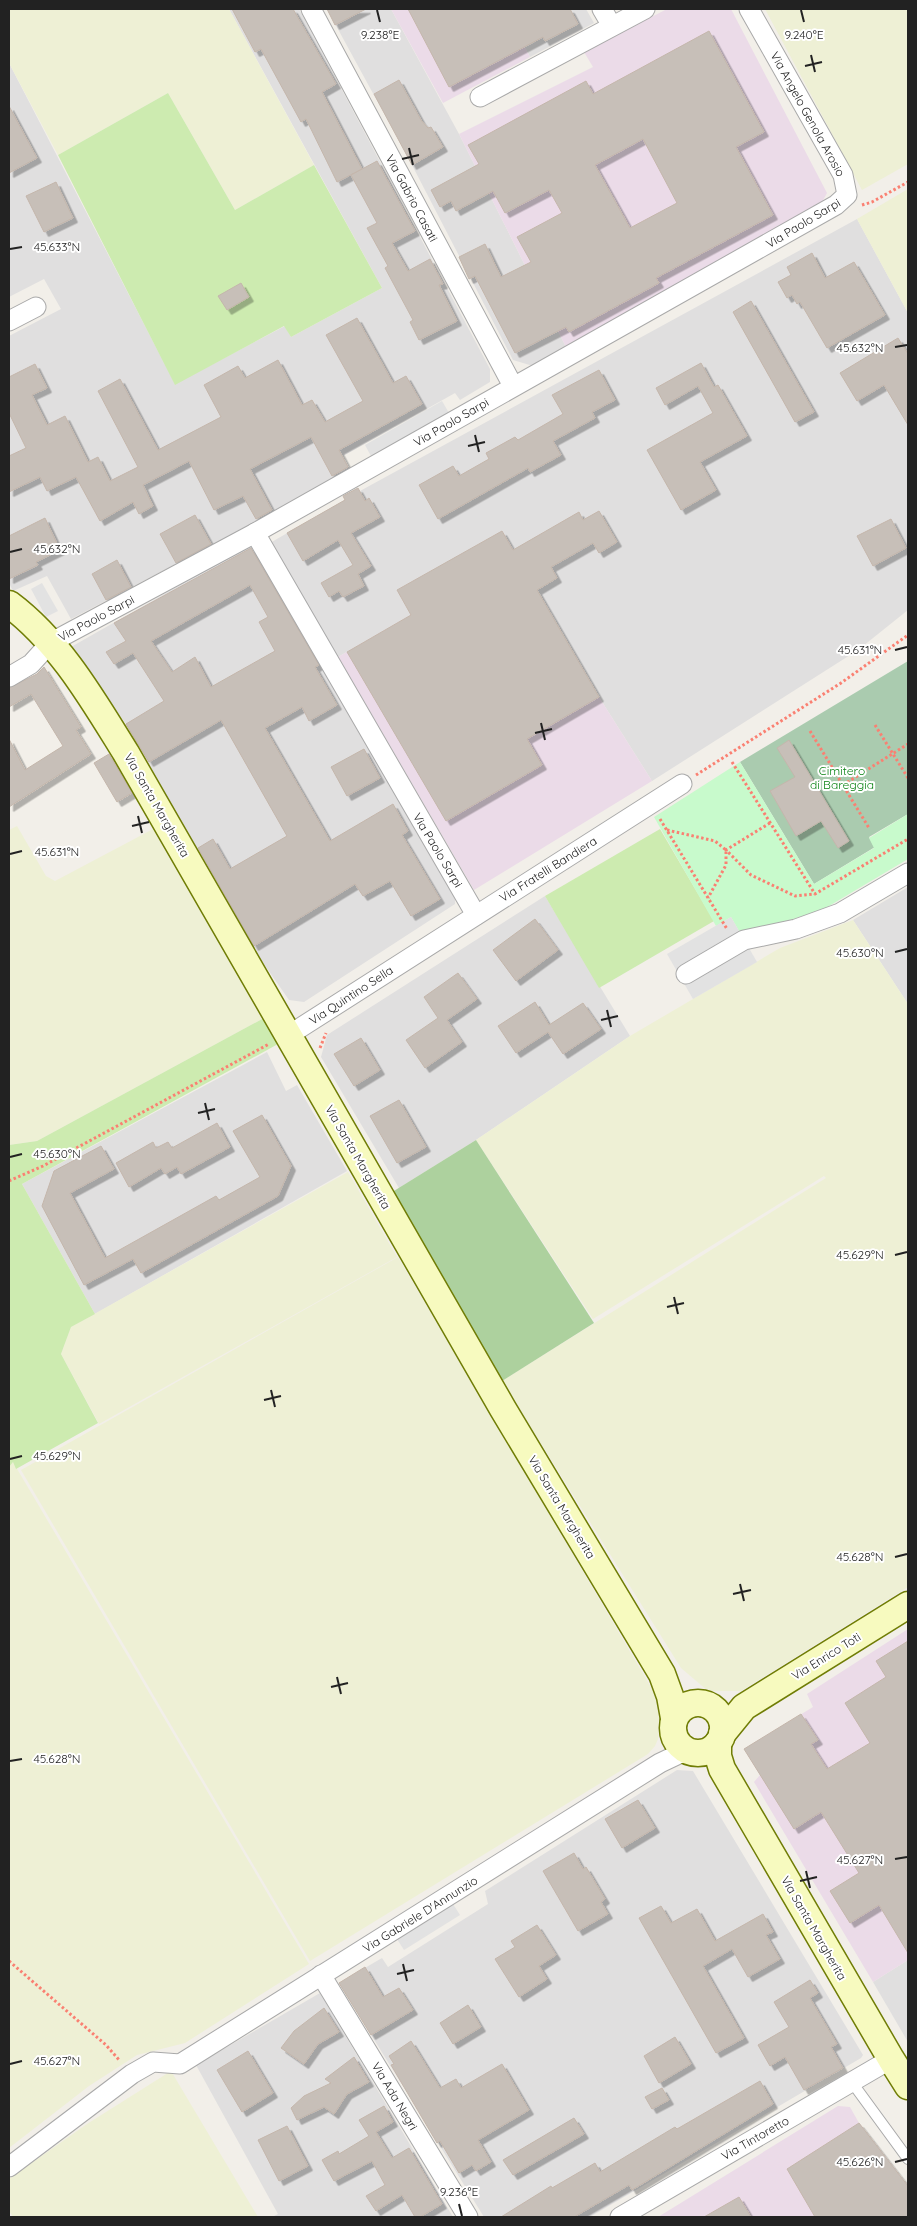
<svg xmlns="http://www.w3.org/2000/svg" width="917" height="2226" viewBox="0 0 917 2226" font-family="Quicksand,sans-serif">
	<defs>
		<filter id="shadow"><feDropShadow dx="4.5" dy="4.5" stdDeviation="0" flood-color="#0004"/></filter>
	</defs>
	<rect width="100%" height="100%" fill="#f2efe9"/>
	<g fill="#e0dfdf">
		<polygon points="229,9 299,9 490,369 490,382 460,400 455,393 343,456 351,472 71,619 47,576 13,591 9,583 9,336 61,309 44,279 9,297 9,63 175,384 285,326 291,337 382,288"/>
		<polygon points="327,9 391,9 459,134 566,347 533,366 513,360 412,165"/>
		<polygon points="505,9 586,9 594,23 530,57"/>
		<polygon points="857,219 908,313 908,610 858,650 652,781 599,697 411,615 338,657 270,543 360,491"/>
		<polygon points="254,543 455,896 455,904 304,1002 289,1000 252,947 126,724 71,647"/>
		<polygon points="908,887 908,1004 853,920"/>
		<polygon points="545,896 630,1036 476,1140 399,1188 321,1057 327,1035"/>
		<polygon points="267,1052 286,1091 297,1085 347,1171 95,1314 22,1184"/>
		<polygon points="677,1770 693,1771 863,2055 861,2058 590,2217 484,2217 339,1983 382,1958 388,1967 488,1904 485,1891"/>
		<polygon points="908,1960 908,2042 873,1982"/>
		<polygon points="320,1993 453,2217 272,2217 278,2214 196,2065"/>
	</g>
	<g fill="#ebdbe8">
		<polygon points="391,9 505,9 530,57 443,103"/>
		<polygon points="667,9 731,9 827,193 821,204 566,347 459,134 593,67 584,52"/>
		<polygon points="502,531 599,697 652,781 474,890 338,657 411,615 397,590 431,571 448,600 452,560"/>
		<polygon points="908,1629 908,1960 873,1982 754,1782 760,1775 744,1749 813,1707 807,1694"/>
		<polygon points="838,2106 850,2107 859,2123 908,2186 908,2217 658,2217"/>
	</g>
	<g fill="#eef0d5">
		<polygon points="9,9 229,9 314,165 235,210 168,93 58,155 9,63"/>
		<polygon points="765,9 908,9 908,164 862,190"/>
		<polygon points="908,189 908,313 857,219"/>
		<polygon points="17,826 46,876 55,881 155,828 264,1018 37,1141 9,1145 9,830"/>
		<polygon points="853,920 908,1004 908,1587 741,1691 708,1691 681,1668 502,1381 826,1178 824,1176 593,1319 476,1140 630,1036 693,999 780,948"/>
		<polygon points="348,1172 397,1257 99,1424 61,1354 71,1327"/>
		<polygon points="398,1257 662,1706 658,1739 655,1746 648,1754 310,1961 21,1470"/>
		<polygon points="13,1462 309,1964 185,2043 137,2055 89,2086 9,2148 9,1467"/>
		<polygon points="171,2071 258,2217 13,2217 9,2211 9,2179 87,2124"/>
	</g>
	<g fill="#cdebb0">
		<polygon points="168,93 235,210 314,165 382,288 291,337 284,326 175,385 58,155"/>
		<polygon points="660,829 714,921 599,988 545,896"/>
		<polygon points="264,1018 278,1044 22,1184 95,1314 71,1327 61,1354 98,1423 16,1469 13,1462 9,1467 9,1145 37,1141"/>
	</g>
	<polygon fill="#add19e" points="476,1140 594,1323 502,1381 389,1194"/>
	<polygon fill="#aacbaf" points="908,661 908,814 869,837 875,847 814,884 740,762"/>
	<polygon fill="#c8facc" points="740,762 814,884 874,848 869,838 908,814 908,859 824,909 775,925 739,931 731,917 716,926 654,817"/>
	<g fill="#e2e2e2">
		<polygon points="442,401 449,413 371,456 365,445"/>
		<polygon points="42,583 58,611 46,617 31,589"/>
		<polygon points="731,917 757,962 693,999 667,954"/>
		<polygon points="453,1904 460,1915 404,1950 397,1939"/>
	</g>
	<g fill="#c7bfb8" stroke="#c4b6ab" fill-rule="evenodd" filter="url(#shadow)">
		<polygon points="232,9 293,9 336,84 322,92 362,169 337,182 306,119 301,122 261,49 255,52"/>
		<polygon points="327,9 366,9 335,25"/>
		<polygon points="408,9 570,9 578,24 545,41 543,37 449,87"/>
		<path d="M709,31L764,132L736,147L773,215L656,278L659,283L569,332L566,327L515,353L475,276L469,279L459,257L485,244L501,277L531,262L517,237L562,213L549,190L505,213L493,191L456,211L451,201L440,207L431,190L479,164L468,145L586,81L593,94ZM643,139L677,203L630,228L595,165Z"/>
		<polygon points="399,80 421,120 428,128 431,127 443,147 412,165 374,94"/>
		<polygon points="9,106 37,158 9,173"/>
		<polygon points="377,161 415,231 392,243 408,271 430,259 443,284 439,285 457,321 419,340 410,322 413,320 385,268 388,266 367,228 377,223 351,175"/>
		<polygon points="56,182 73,218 44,232 26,196"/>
		<polygon points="812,253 825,278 854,262 885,315 827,348 800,302 797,304 792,295 787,298 778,282 791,275 787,267"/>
		<polygon points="241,283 249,297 227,310 218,296"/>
		<polygon points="751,301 814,412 795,422 733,312"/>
		<polygon points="357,318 393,383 406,376 422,404 339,450 348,467 332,476 311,437 250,469 272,510 256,519 243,496 214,510 189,461 143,485 153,506 139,514 133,502 100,521 76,477 47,491 40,477 9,492 9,456 26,448 9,413 9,377 35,364 47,388 32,395 47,425 65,416 88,462 98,457 110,481 138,467 98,391 120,379 158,450 221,417 204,385 238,366 245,378 278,360 302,405 312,400 325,422 363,401 326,335"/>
		<polygon points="898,338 908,354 908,425 884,385 857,401 840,373"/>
		<polygon points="701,363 714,387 718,385 747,436 700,462 716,490 681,510 647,450 713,413 698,386 665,405 656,388"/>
		<polygon points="599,370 615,400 592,412 595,418 553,441 561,455 530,472 528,468 438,519 419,485 453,466 459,476 489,459 486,453 515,437 518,440 563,414 552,395"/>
		<polygon points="358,488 365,501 369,498 380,517 351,533 371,566 358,574 364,586 343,597 339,591 329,597 321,583 353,565 338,540 303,561 287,533 345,500 343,496"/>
		<polygon points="599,511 617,542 599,553 593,543 551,567 557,578 537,590 599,697 527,739 542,765 446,821 347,652 411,615 397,590 502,531 513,550 579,512 583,520"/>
		<polygon points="195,515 211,544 176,563 160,534"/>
		<polygon points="45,518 60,550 36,562 38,565 9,579 9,536"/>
		<polygon points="891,519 906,548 873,566 857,536"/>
		<path d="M251,548L319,665L315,667L337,705L309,721L302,707L265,728L330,841L393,804L408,831L402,835L440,899L411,916L390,881L363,896L355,884L254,946L198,848L213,839L230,869L287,836L221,720L149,762L126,724L164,701L133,653L114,664L106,652L126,641L114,623ZM250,585L268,617L259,622L275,651L211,687L195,657L172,672L151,641Z"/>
		<polygon points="117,560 131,587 106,600 92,574"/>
		<polygon points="44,667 81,727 76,730 91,754 9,807 9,739 25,770 63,746 31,694 9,707 9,688 37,674"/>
		<polygon points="789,740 849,841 838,848 821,821 796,836 770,791 795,777 777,748"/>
		<polygon points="364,749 380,778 347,796 331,767"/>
		<polygon points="109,754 132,793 117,802 94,763"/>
		<polygon points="535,919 558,950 516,981 493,950"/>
		<polygon points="458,973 477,999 447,1020 462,1042 425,1068 406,1040 438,1018 424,997"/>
		<polygon points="535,1002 549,1025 583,1003 601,1029 563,1054 548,1032 516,1053 498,1026"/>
		<polygon points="361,1038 380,1070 354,1086 334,1054"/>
		<polygon points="399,1100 426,1147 397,1163 370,1116"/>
		<polygon points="262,1115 291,1166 278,1196 141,1273 133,1259 84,1285 42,1206 54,1171 101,1146 114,1169 70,1193 105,1258 216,1196 219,1200 260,1177 233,1131"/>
		<polygon points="217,1123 230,1147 181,1174 177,1167 165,1174 161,1168 129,1187 116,1163 153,1142 156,1148 168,1142 172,1148"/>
		<polygon points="908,1641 908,1953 879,1905 850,1923 830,1891 859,1873 821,1812 794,1829 744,1749 801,1714 818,1740 811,1744 827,1769 870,1743 845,1703 886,1677 876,1661"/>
		<polygon points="638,1800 655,1828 622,1848 605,1819"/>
		<polygon points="574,1853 583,1869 586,1867 605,1899 601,1902 608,1914 578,1931 543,1871"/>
		<polygon points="661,1906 671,1923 697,1909 715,1941 763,1914 773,1932 766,1935 780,1959 748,1977 732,1949 703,1966 744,2038 716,2053 639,1918"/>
		<polygon points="537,1925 556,1955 539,1966 547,1979 519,1997 495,1959 515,1947 511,1941"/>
		<polygon points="365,1967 383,1997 399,1988 413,2010 371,2035 339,1983"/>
		<polygon points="810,1980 818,1993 810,1998 837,2044 831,2047 843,2068 804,2090 785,2057 770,2066 758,2045 789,2027 774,2002"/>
		<polygon points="468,2005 481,2027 453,2044 440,2023"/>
		<polygon points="324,2008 339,2032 318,2044 304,2064 281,2048 294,2031"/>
		<polygon points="675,2037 691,2064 659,2083 644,2056"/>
		<polygon points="411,2041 440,2088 456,2079 461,2088 502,2064 529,2110 478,2140 491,2162 476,2171 472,2165 459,2173 440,2141 437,2143 391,2065 394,2064 389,2056"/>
		<polygon points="248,2051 273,2093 242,2112 217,2070"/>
		<polygon points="354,2057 369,2082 347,2094 334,2114 324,2107 297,2120 291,2108 304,2096 331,2083 325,2079"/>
		<polygon points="760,2081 773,2104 632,2190 629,2185 574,2217 501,2217 551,2186 552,2188 595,2163 600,2172 675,2127 677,2129"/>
		<polygon points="662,2088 669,2100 652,2109 645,2097"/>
		<polygon points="384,2106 393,2122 376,2132 392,2158 409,2148 442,2204 420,2217 415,2217 402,2195 376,2211 366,2196 385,2185 372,2161 334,2181 322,2160 338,2151 339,2154 369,2136 359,2120"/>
		<polygon points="574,2118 584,2134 513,2175 503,2160"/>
		<polygon points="859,2123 908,2186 908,2217 815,2217 787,2169"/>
		<polygon points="287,2126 308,2166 279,2181 258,2140"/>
		<polygon points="739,2197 751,2217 704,2217"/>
	</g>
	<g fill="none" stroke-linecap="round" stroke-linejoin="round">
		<g stroke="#a9a9a9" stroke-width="12">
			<polyline id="lane" points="851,2081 908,2159"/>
		</g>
		<g stroke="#a9a9a9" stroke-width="21">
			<g id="street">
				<polyline points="311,9 513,386"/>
				<polyline points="602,9 612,26"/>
				<polyline points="480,97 645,9"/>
				<polyline points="9,321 36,307"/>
				<polyline points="255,533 476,915"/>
				<polyline points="9,677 31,664 50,643 255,533 836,205 847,195 843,175 749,9"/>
				<polyline points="686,974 744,940 796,929 840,913 908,873"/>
				<polyline points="289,1035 682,784"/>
				<polyline points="321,1975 468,2217"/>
				<polyline points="9,2167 132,2074 153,2062 180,2064 660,1763 679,1754 690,1752"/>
				<polyline points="620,2217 891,2059"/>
			</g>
		</g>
		<g stroke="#707d05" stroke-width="29">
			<g id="secondary">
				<path d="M9,604C60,642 93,700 126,753L503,1409L662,1674L670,1696L674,1718"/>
				<circle cx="698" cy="1728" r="25"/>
				<polyline points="722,1734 744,1707 908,1605"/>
				<polyline points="718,1743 718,1756 722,1769 891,2059 908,2086"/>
			</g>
		</g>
		<g stroke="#fa8072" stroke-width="3" stroke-dasharray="2.5 2.5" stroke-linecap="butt">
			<polyline points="862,205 872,202 908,182"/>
			<polyline points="875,725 908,778"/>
			<polyline points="810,731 869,828"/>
			<polyline points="732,762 815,894"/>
			<polyline points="696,775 841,683 908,635"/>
			<polyline points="843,785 908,744"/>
			<polyline points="660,819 727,929"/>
			<polyline points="770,823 726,850 751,875 795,896 815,894 908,839"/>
			<polyline points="667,830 715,841 726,850 726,865 708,898"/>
			<polyline points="320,1048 326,1033"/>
			<polyline points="9,1181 43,1166 269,1044"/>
			<polyline points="9,1961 106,2045 120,2061"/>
		</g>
		<use href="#lane" stroke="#fff" stroke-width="10"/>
		<use href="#street" stroke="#fff" stroke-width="19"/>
		<use href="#secondary" stroke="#f7fabf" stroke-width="26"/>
	</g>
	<path fill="none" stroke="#222" stroke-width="2" d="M377,10L380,22M801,10L804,22M811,55L815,72M805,66L822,62M409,148L413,165M402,159L419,155M10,249L22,247M895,347L907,345M475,435L479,452M468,446L485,442M10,552L22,549M895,650L907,647M541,723L545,740M535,733L552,729M138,816L142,833M132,826L149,822M10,854L22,851M895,952L907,949M607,1010L611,1027M601,1020L618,1016M205,1103L209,1120M198,1113L215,1109M10,1157L22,1154M895,1255L907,1252M674,1297L678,1314M667,1307L684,1303M271,1390L275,1407M264,1400L281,1396M10,1459L22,1456M895,1557L907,1554M740,1584L744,1601M733,1594L751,1590M337,1677L341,1694M331,1687L348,1683M10,1761L22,1759M895,1859L907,1857M806,1871L810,1888M800,1881L817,1877M403,1964L407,1981M397,1974L414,1970M10,2064L22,2061M895,2162L907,2159M459,2204L462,2216"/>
	<g text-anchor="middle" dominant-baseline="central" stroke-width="4" stroke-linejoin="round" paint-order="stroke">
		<g font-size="12" fill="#222" stroke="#fff">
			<text transform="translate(808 114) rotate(61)">Via Angelo Genola Arosio</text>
			<text transform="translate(412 198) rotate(62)">Via Gabrio Casati</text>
			<text transform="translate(803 223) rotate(-31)">Via Paolo Sarpi</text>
			<text transform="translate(451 422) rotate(-30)">Via Paolo Sarpi</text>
			<text transform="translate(96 618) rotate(-28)">Via Paolo Sarpi</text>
			<text transform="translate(157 805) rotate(60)">Via Santa Margherita</text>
			<text transform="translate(438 850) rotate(59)">Via Paolo Sarpi</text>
			<text transform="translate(548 869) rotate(-32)">Via Fratelli Bandiera</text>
			<text transform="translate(351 995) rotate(-33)">Via Quintino Sella</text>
			<text transform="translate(358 1157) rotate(60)">Via Santa Margherita</text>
			<text transform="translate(562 1507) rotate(59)">Via Santa Margherita</text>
			<text transform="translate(826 1656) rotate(-32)">Via Enrico Toti</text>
			<text transform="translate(420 1914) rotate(-32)">Via Gabriele D'Annunzio</text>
			<text transform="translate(814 1928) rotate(60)">Via Santa Margherita</text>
			<text transform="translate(395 2096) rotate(59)">Via Ada Negri</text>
			<text transform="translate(755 2138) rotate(-30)">Via Tintoretto</text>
		</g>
		<g font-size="12" fill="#0c8416" stroke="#fff">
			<text x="842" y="770">Cimitero<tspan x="842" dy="14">di Bareggia</tspan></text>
		</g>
	</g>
	<g font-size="12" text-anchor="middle" fill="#222" stroke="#fff" stroke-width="4" stroke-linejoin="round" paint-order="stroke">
		<text x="380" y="39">9.238°E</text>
		<text x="804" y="39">9.240°E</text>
		<text x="57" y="251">45.633°N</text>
		<text x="860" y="352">45.632°N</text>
		<text x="57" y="553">45.632°N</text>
		<text x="860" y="654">45.631°N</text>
		<text x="57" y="856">45.631°N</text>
		<text x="860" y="957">45.630°N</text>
		<text x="57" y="1158">45.630°N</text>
		<text x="860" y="1259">45.629°N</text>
		<text x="57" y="1460">45.629°N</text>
		<text x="860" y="1561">45.628°N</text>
		<text x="57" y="1763">45.628°N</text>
		<text x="860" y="1864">45.627°N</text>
		<text x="57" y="2065">45.627°N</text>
		<text x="860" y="2166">45.626°N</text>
		<text x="459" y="2196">9.236°E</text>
	</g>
	<rect width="917" height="2226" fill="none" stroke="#222222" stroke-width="20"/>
</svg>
